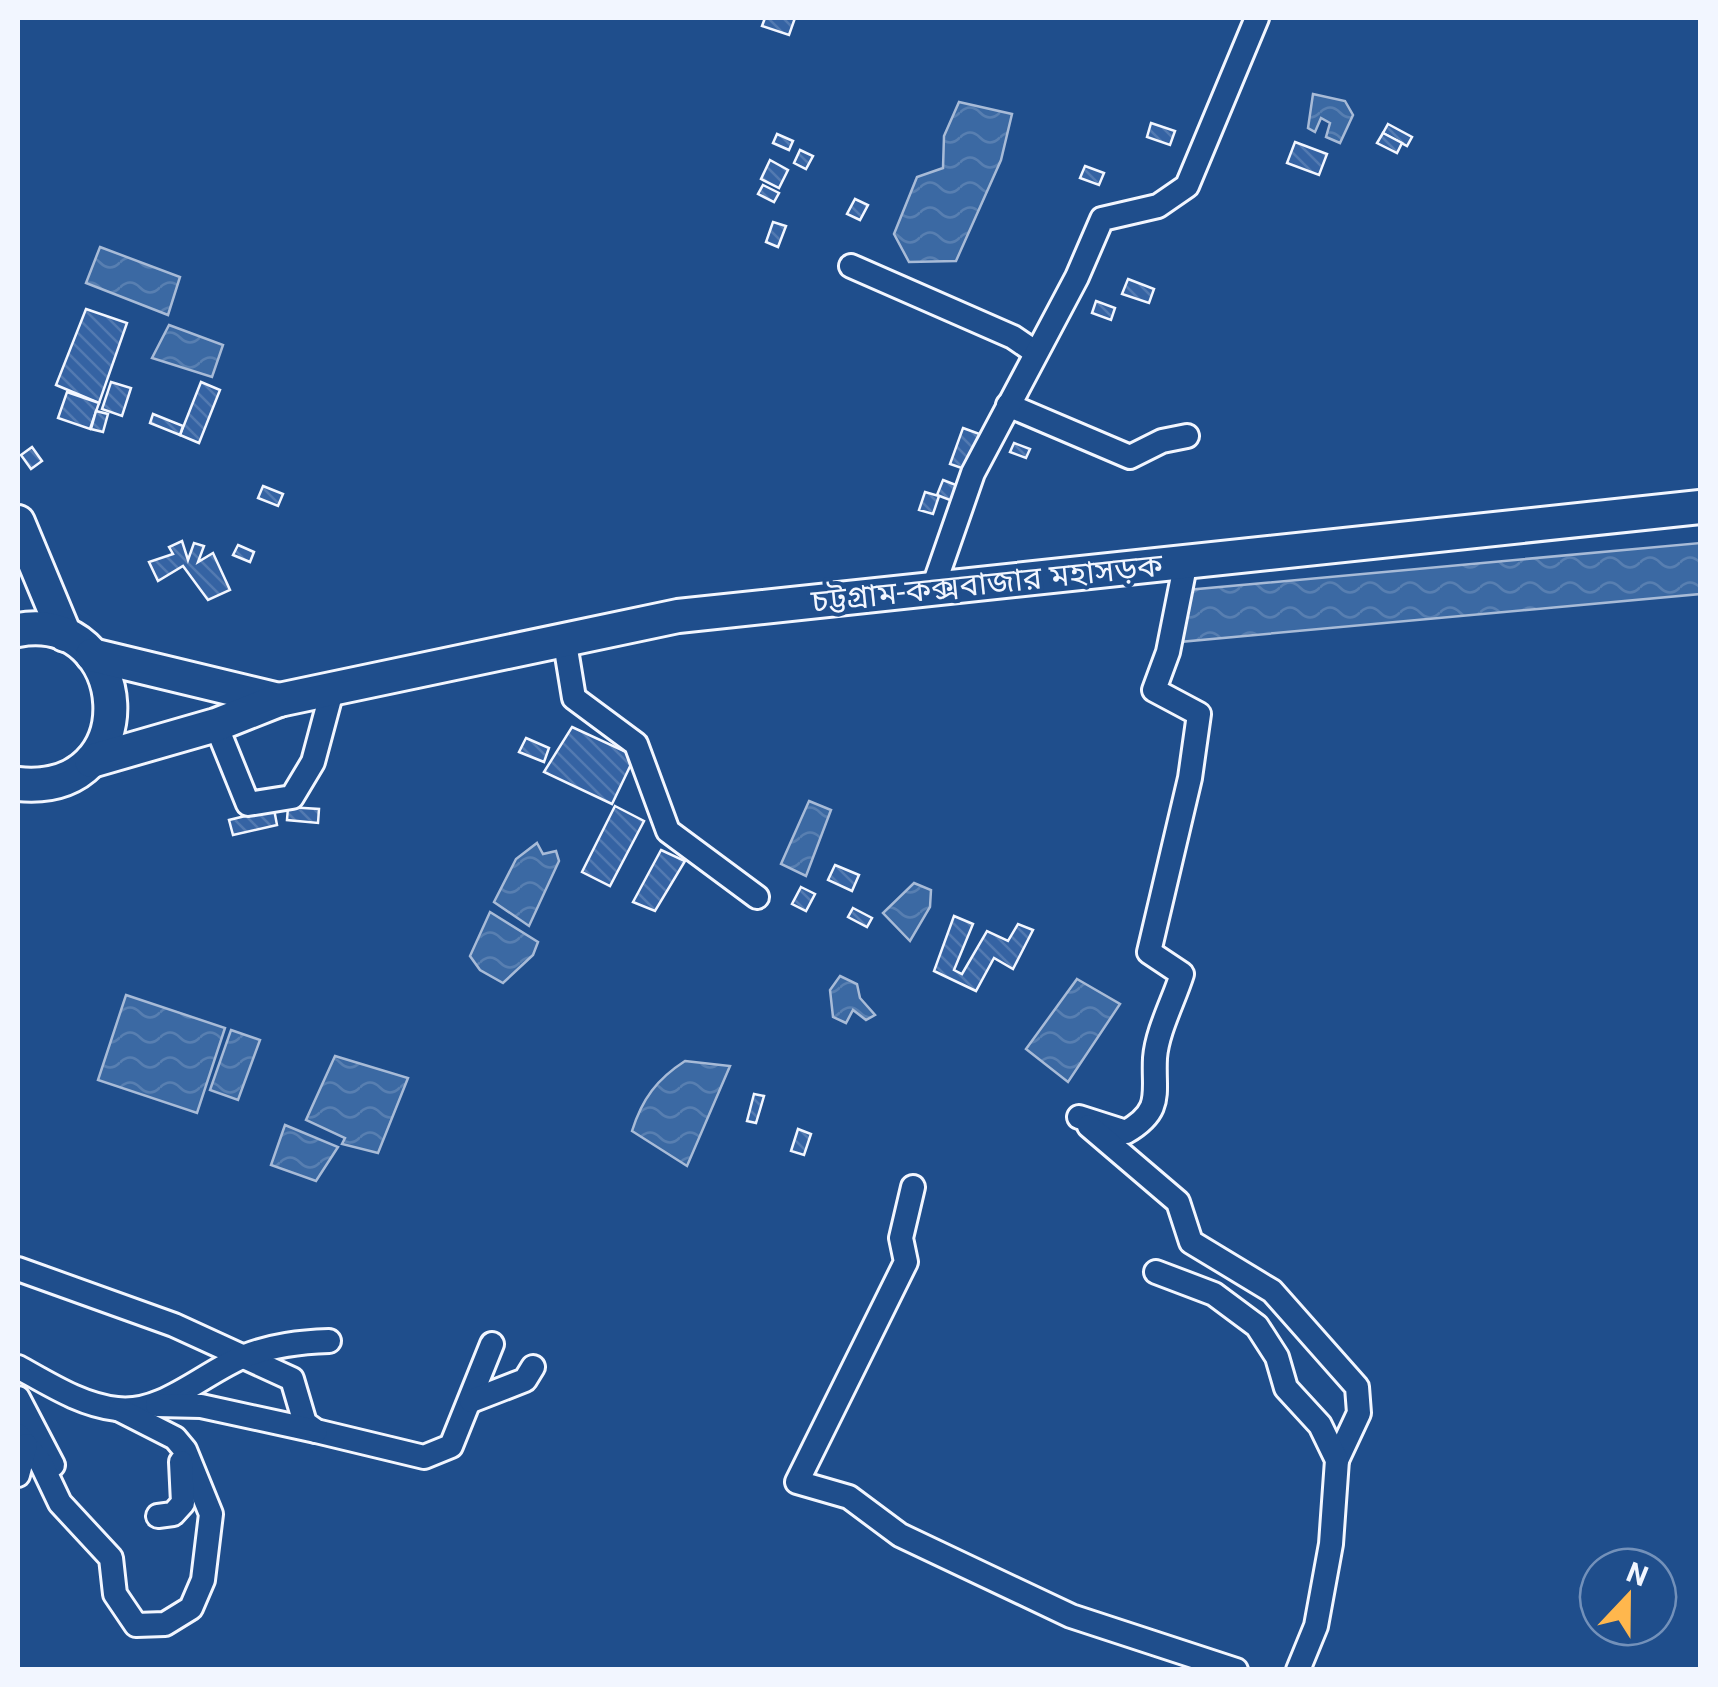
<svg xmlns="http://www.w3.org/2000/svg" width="1718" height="1687" viewBox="0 0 1718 1687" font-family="Roboto,'Noto Sans Bengali',sans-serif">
	<defs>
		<pattern id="water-waves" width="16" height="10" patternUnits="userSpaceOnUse" patternTransform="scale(2.5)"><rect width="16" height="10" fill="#3b69a3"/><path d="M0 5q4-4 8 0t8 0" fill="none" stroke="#587fb1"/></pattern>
		<pattern id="building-back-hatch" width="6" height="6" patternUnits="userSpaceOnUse" patternTransform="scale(2.5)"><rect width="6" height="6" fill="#3563a3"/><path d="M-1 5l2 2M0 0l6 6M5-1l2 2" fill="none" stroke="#537ab1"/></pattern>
	</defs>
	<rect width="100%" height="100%" fill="#1f4e8c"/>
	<g fill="url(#water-waves)" stroke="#a8bbd7" stroke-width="2.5">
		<polygon points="1313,94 1345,101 1353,115 1340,143 1326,137 1330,123 1321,118 1315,132 1308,128"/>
		<polygon points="959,102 1012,114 1001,160 956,261 909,262 894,234 917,177 943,168 944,136"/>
		<polygon points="100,247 180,277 168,315 86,283"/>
		<polygon points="169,325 223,345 212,377 152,358"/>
		<polygon points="1700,543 1700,594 1179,642 1187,590"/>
		<polygon points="809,801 831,810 806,876 781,864"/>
		<polygon points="537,843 543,854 556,851 559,861 529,926 494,902 516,859"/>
		<polygon points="914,883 931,890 930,907 910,941 883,913"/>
		<polygon points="490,912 538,942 533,955 503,983 480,970 470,956"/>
		<polygon points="840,976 857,984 860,998 875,1015 866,1020 853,1010 846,1023 833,1017 830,990"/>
		<polygon points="1077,979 1120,1004 1068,1082 1026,1049"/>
		<polygon points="126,995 225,1028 197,1113 98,1080"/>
		<polygon points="231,1030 260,1040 238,1100 210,1090"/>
		<polygon points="335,1056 408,1078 378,1153 342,1144 345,1138 306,1120"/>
		<path d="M685,1061L730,1066L687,1166L632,1131C642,1099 657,1079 685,1061Z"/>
		<polygon points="285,1125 338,1147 316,1181 271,1165"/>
	</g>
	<g fill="url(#building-back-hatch)" stroke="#f2f6ff" stroke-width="2.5">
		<polygon points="765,18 795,18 789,35 762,26"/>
		<polygon points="1151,123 1175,131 1170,145 1147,137"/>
		<polygon points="1388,124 1412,137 1407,146 1383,133"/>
		<polygon points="1383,133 1402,143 1397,153 1377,143"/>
		<polygon points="777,134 793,141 789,150 773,143"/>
		<polygon points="1295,142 1327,154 1319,175 1287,163"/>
		<polygon points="800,150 813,156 806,169 794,163"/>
		<polygon points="770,160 788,170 779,188 761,179"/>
		<polygon points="1085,166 1104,173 1099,185 1080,178"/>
		<polygon points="763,185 779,193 774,202 758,194"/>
		<polygon points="855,199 868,205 860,220 847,214"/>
		<polygon points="773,222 786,226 778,247 766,242"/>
		<polygon points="1128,279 1154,289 1149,303 1122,294"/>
		<polygon points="1096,301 1115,308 1111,320 1092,313"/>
		<polygon points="86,309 127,323 99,403 56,385"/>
		<polygon points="111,382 131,388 122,416 102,409"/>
		<polygon points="201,382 220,390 199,443 180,435"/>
		<polygon points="67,392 99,403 90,429 58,418"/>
		<polygon points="96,411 108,414 103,432 91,429"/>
		<polygon points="153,414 183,426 180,435 150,423"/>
		<polygon points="963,428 985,436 973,472 950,464"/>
		<polygon points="1014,443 1030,449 1026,458 1010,452"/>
		<polygon points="32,447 42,461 31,469 21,455"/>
		<polygon points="943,480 961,487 955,502 937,495"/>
		<polygon points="263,486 283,494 278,506 258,498"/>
		<polygon points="925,492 939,496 933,514 919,510"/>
		<polygon points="182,541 188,560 194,543 204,546 198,562 213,553 230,590 208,600 183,566 158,581 149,562 173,554 169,547"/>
		<polygon points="238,545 254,552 250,562 233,555"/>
		<polygon points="572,727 635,756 612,804 544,772"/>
		<polygon points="526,738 549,748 544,762 519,752"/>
		<polygon points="615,806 644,821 610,886 582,872"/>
		<polygon points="288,807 319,809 318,823 287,820"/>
		<polygon points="274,809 277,825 233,835 229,820"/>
		<polygon points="661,850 685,861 655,911 633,902"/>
		<polygon points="835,865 859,875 852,891 828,880"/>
		<polygon points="801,887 815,894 806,911 792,904"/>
		<polygon points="853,908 872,918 867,927 848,917"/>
		<polygon points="954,916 973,924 954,970 962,974 987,931 1008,941 1018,924 1033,930 1013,969 994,958 976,991 934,971"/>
		<polygon points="754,1094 764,1096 756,1123 747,1121"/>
		<polygon points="798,1129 811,1134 804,1155 791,1151"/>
	</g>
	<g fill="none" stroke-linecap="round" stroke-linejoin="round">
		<g stroke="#f2f6ff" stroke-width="28">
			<g id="minor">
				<polyline points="851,266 1013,337 1035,352"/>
				<polyline points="1008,405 1130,457 1162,441 1187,436"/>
				<polyline points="933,588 973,473 1077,277 1102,219 1158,206 1187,186 1257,18"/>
				<polyline points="564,637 574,698 636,744 668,831 757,897"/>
				<polyline points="216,725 248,804 292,797 313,762 332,691"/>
				<path d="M1079,1117L1126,1132C1164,1110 1153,1093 1155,1058C1157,1031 1174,1000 1182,974L1149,952L1190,778L1199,714L1154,690L1168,652L1186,561"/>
				<polyline points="1089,1126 1178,1202 1191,1242 1272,1291 1357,1387 1359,1413 1337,1460"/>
				<polyline points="913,1187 901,1238 906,1262 797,1482 849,1497 900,1535 1071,1616 1236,1670"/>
				<polyline points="18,1269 174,1325 292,1379 305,1423 316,1431 424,1457 451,1446 492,1344"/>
				<polyline points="1156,1272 1214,1294 1257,1326 1277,1357 1286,1388 1320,1425 1337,1460 1331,1544 1316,1626 1298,1670"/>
				<path d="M18,1367C49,1384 81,1405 117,1409C162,1415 206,1371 245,1356C273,1345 300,1342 329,1341"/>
				<polyline points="18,1398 53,1465"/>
				<polyline points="471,1401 525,1380 533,1367"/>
				<polyline points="157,1405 201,1406 316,1431"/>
				<polyline points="18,1435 41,1463 60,1503 111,1558 115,1594 136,1625 165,1624 191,1608 203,1580 211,1514 185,1450 175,1438 120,1410"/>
				<polyline points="18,1475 26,1445"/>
				<polyline points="158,1516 173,1514 183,1503 181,1462"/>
			</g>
		</g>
		<g stroke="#f2f6ff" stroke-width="38">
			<g id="highway">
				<polyline points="18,522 65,635"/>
				<path d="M18,630C133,609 149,797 18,784"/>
				<polyline points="92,655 279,700"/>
				<polyline points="91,761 216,725 279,700 678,616 1700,507"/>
			</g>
		</g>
		<use href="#minor" stroke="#1f4e8c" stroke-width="22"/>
		<use href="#highway" stroke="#1f4e8c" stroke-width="32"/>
	</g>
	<g text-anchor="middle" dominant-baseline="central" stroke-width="8" stroke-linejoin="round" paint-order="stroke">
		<g font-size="32" fill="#f2f6ff" stroke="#1f4e8c">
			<text transform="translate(987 583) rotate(-6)">চট্টগ্রাম-কক্সবাজার মহাসড়ক</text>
		</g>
	</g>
	<rect width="1718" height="1687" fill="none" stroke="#f2f6ff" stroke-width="40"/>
	<g transform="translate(1628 1597) rotate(22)"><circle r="48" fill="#1f4e8c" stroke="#7391ba" stroke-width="2.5"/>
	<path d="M0-8L18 38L0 25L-18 38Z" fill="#ffb74d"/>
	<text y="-15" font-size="28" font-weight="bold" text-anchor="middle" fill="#f2f6ff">N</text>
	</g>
</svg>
